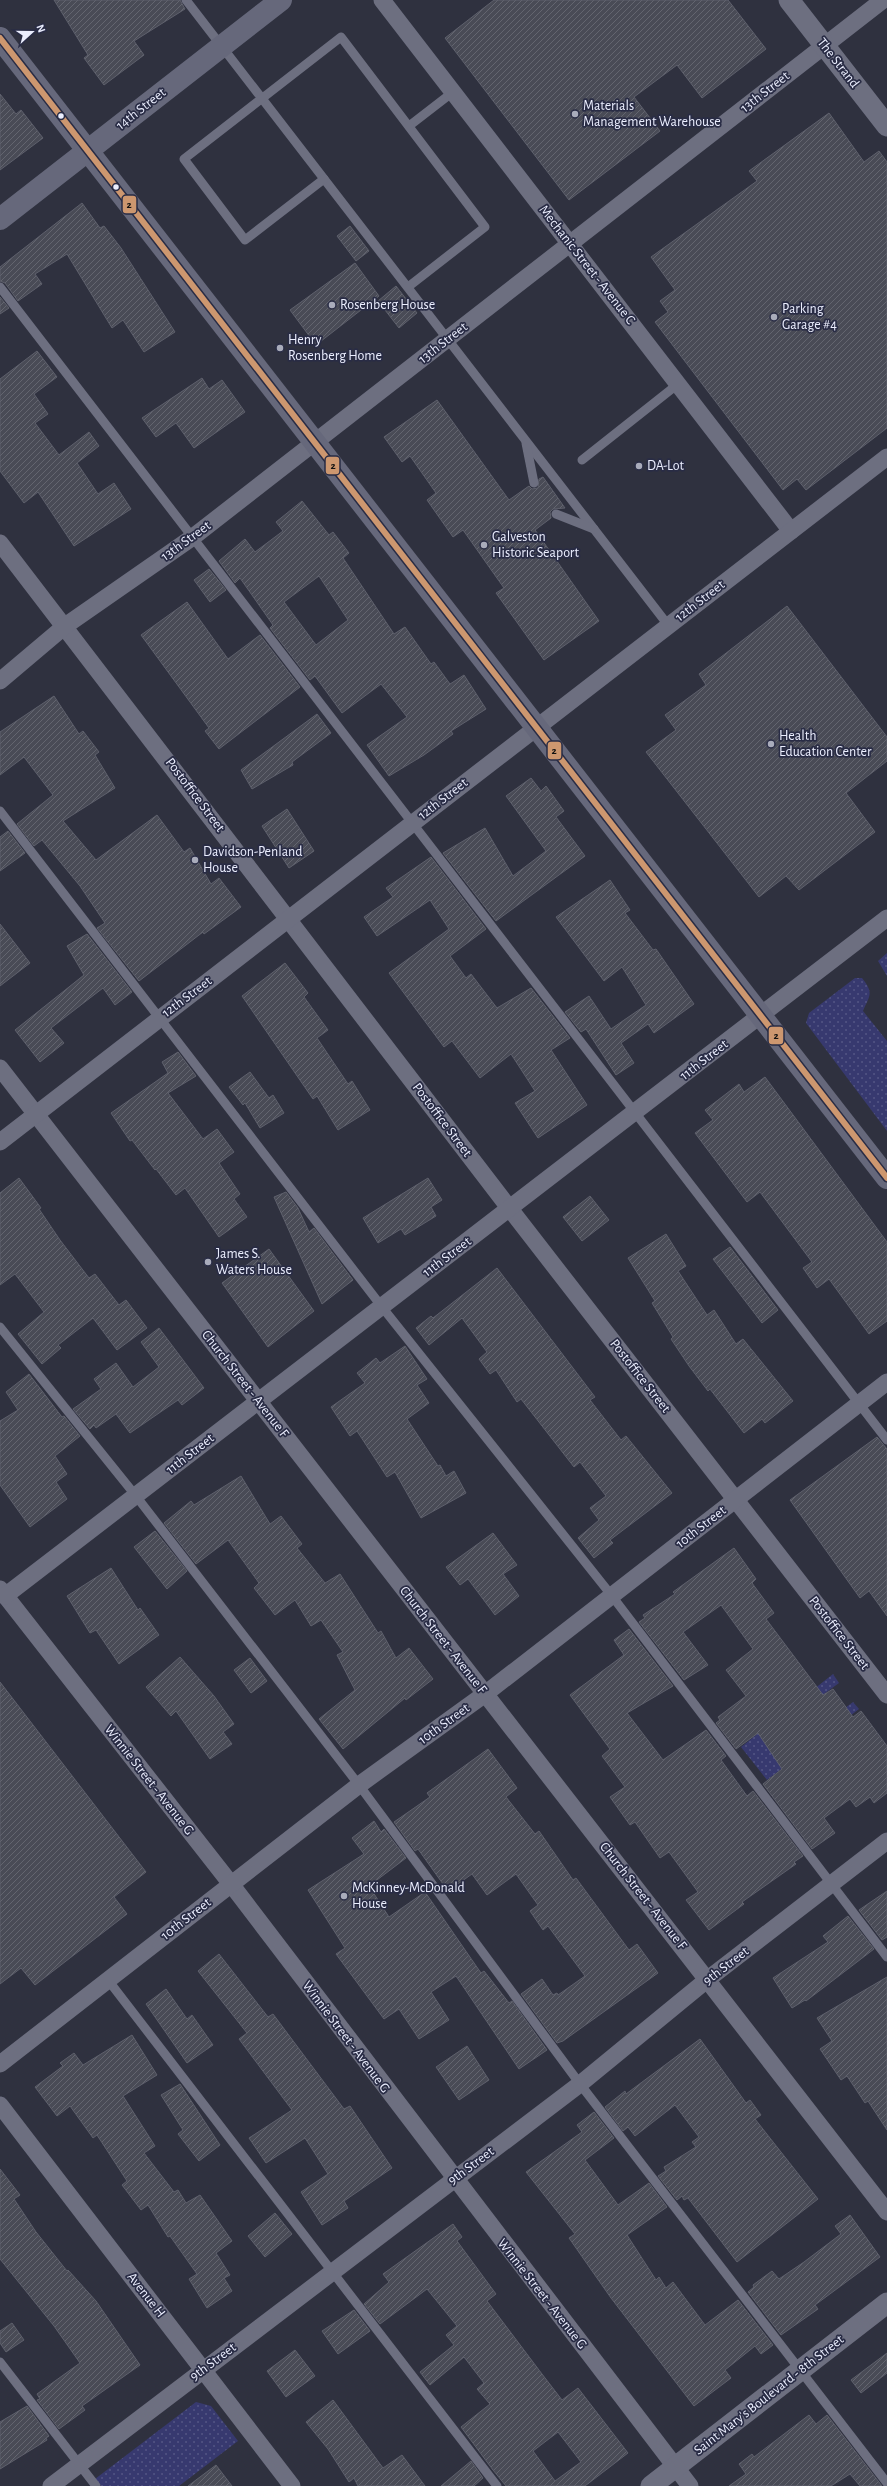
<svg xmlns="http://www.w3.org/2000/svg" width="887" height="2486" viewBox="0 0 887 2486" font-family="'Alegreya Sans',sans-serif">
	<defs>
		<pattern id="grass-dots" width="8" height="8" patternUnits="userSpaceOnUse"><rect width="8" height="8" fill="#37396f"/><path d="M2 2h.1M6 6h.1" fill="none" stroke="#545685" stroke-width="1.8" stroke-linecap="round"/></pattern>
		<pattern id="building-hatch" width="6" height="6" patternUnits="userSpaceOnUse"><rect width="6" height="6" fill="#494b56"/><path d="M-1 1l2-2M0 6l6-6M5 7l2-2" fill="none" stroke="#63656f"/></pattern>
	</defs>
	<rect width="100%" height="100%" fill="#2f313f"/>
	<g fill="url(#grass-dots)">
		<polygon points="887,953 887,976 878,961"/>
		<path d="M855,978H862C874,993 870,995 863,1011L887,1041V1131L806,1023L809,1013Z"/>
		<polygon points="833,1674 839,1683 768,1735 824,1724 853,1702 859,1709 767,1780 741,1747"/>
		<polygon points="196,2402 211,2406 238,2441 179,2486 101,2486 95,2479"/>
	</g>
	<g fill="url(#building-hatch)" stroke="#5e606c" fill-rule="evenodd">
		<polygon points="54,0 180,0 185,9 134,41 144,55 104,85 84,58 88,55"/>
		<polygon points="494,0 728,0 766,49 702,98 677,65 634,97 660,131 569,200 445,38"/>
		<polygon points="0,94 16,114 21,110 43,138 0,170"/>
		<polygon points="829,113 864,162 879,151 887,162 887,428 806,490 797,479 783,490 655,322 668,312 660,301 675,290 651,257 757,181 749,171"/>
		<polygon points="82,203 100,228 104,226 121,248 175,332 144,352 123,320 112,328 67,254 35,274 42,284 18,301 5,283 0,281 0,267"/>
		<polygon points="350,226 369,251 356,261 337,236"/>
		<polygon points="355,263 379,296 316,345 290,310"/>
		<polygon points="396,286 417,313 399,328 378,301"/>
		<polygon points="0,297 9,308 0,314"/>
		<polygon points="37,351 57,377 34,394 48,414 35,423 59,455 89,432 99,446 77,463 98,494 114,483 131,509 74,546 38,492 24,503 0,471 0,379"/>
		<polygon points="202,378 209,389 222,380 245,412 194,448 176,423 156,437 142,418"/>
		<polygon points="437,400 509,500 529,486 532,489 538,488 539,479 543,477 565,508 553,509 550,512 551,518 535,530 599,621 544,660 496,593 504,588 463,530 453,537 427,500 436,493 410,456 402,462 384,437"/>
		<path d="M302,501L329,535L333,532L349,553L343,558L394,634L405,627L431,664L434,662L450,684L464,675L486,709L451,731L453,734L424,755L389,776L367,745L407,717L381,684L342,713L315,676L310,680L270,628L273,625L240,578L235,583L219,561L245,539L255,552L283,531L276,522ZM319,576L348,620L316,645L284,602Z"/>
		<polygon points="209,569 226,590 210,602 194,580"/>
		<polygon points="187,602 228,659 260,635 300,687 219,749 205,731 209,728 141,635"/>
		<polygon points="787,606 887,737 887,761 846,793 875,832 799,890 786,876 759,897 646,752 676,730 665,715 706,685 699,674"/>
		<polygon points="54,696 79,734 83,731 99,752 95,755 115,788 63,821 96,860 157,815 184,852 190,848 211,884 219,878 241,907 204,934 203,932 139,981 97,928 105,923 80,886 42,840 34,846 17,824 53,795 24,757 0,775 0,732"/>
		<polygon points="317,714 331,733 292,762 293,765 252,789 241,770"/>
		<polygon points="531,778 541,791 546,786 564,811 556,817 585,856 496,921 443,853 485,828 513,876 546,851 506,796"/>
		<polygon points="287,809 314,851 289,868 262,826"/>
		<polygon points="8,831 25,853 0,871 0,837"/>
		<polygon points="431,857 486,929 450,956 466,978 471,974 497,1008 531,988 570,1038 551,1050 587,1105 538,1138 515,1103 535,1091 511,1054 480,1078 452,1041 444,1047 389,973 449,929 430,900 377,936 364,917 393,897 386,888"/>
		<polygon points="610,880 630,910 625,913 653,950 656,949 694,1004 654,1033 648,1024 621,1043 634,1063 616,1075 586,1029 581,1032 565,1012 589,996 611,1029 646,1005 622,967 604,981 556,917"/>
		<polygon points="0,924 30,963 0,986"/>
		<polygon points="87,934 132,992 115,1005 103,988 51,1028 64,1043 40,1062 15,1030 84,975 67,946"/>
		<polygon points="285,963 308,993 304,997 328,1030 317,1038 348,1084 352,1081 370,1110 338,1130 317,1096 313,1099 242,996"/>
		<polygon points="178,1052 196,1076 168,1093 203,1139 217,1129 234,1152 219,1163 240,1194 234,1199 247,1217 219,1237 185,1188 176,1195 156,1169 155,1170 132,1140 130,1141 111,1113 168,1073 162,1062"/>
		<polygon points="250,1072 269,1098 273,1095 284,1113 260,1128 245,1103 243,1105 229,1087"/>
		<polygon points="765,1077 887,1242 887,1321 869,1334 829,1279 817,1288 803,1268 812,1262 760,1192 747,1202 695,1133 713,1120 705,1110 739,1084 744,1092"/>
		<polygon points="19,1178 41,1208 39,1209 60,1240 89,1278 95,1274 119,1305 126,1300 147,1328 117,1350 93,1318 58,1345 61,1348 42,1364 18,1334 44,1312 15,1274 0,1285 0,1193"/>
		<polygon points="428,1178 442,1200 431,1207 436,1216 405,1235 401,1229 378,1243 363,1218"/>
		<polygon points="286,1192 298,1208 309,1232 314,1228 353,1280 322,1304 274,1197"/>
		<polygon points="590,1196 609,1220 582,1241 563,1217"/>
		<polygon points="666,1234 686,1266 678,1271 707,1315 714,1310 736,1344 743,1339 793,1401 765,1423 762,1419 744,1433 710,1389 708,1391 689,1366 671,1339 673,1337 652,1303 655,1301 628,1258"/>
		<polygon points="730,1247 778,1310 762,1323 713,1259"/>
		<polygon points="269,1249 314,1311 268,1347 222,1283"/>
		<polygon points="497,1268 595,1397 590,1400 621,1440 626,1436 672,1493 610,1540 613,1543 594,1558 578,1538 599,1520 590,1508 606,1496 580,1462 574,1467 521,1399 517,1402 496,1370 490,1374 479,1359 487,1352 462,1318 429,1345 416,1328 431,1316 433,1318"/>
		<polygon points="159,1328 204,1388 182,1405 178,1400 130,1433 116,1414 96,1428 94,1425 90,1429 73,1409 101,1389 94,1379 116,1363 133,1387 159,1367 141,1342"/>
		<polygon points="405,1346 427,1379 417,1385 429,1403 407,1419 438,1466 440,1465 446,1476 454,1471 466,1493 421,1518 395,1472 387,1477 357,1431 350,1436 331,1407 365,1383 357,1373 376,1358 380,1363"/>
		<polygon points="29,1374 62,1417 64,1416 80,1436 55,1456 67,1474 56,1482 67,1499 30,1527 0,1485 0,1421 18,1410 6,1392"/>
		<polygon points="877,1437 887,1449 887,1616 869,1591 860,1598 790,1500"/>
		<polygon points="241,1476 270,1524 281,1516 302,1544 297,1548 325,1583 340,1574 378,1633 381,1631 396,1658 409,1648 433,1679 406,1700 405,1698 343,1749 319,1719 355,1690 337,1655 343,1652 321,1620 311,1626 295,1600 275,1615 254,1588 259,1583 228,1540 196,1564 164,1523 191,1501 194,1505"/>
		<polygon points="155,1531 187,1571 167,1589 134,1547"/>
		<polygon points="493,1533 517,1565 503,1574 519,1596 495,1615 468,1579 460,1585 446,1567"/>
		<polygon points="734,1548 756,1579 752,1583 774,1613 766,1619 823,1695 833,1689 853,1717 861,1711 887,1746 887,1793 874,1803 870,1797 856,1807 850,1799 824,1818 835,1833 812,1849 763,1784 782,1769 758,1733 736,1749 716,1723 720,1720 718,1717 746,1696 726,1670 753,1649 721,1605 683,1632 708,1665 684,1680 639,1622 645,1618 643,1615 675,1594 673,1592"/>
		<polygon points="111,1568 138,1610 140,1608 159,1635 119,1664 96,1630 90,1633 67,1596"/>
		<polygon points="629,1629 673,1686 627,1713 663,1760 706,1730 726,1756 721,1760 747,1796 753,1791 803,1856 794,1862 796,1864 742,1902 744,1904 709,1930 686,1900 698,1892 669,1852 660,1858 635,1822 630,1825 610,1797 625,1787 602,1756 610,1749 570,1695 624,1655 614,1640"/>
		<polygon points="180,1657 214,1696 234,1724 223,1732 232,1744 210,1759 176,1711 171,1716 146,1687"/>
		<polygon points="250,1658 267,1681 251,1693 234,1670"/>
		<polygon points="0,1682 146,1872 114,1897 127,1914 35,1985 21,1968 0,1984"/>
		<polygon points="488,1749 517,1788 506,1797 535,1834 539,1831 573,1880 576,1878 629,1950 637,1944 658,1973 563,2041 557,2043 521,1994 542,1979 553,1995 557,1993 558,1995 585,1976 548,1926 543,1930 530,1911 538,1905 516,1874 487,1895 472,1874 448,1891 418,1849 415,1851 394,1822 430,1797 427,1793"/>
		<polygon points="374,1821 381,1832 384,1829 406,1858 369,1886 389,1917 425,1892 481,1973 484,1971 509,2003 512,2001 547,2050 519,2069 456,1976 431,1992 449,2020 419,2039 399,2009 384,2019 336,1954 345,1948 308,1890 364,1854 352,1838"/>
		<polygon points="887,1891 887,1937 882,1940 859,1910"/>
		<polygon points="848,1916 874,1949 806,2001 805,2000 792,2008 773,1978 828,1942 823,1936"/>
		<polygon points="219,1954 268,2017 273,2014 344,2109 350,2106 392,2168 344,2201 348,2208 322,2225 301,2192 328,2174 305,2138 266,2163 249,2138 292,2110 239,2039 247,2033 198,1971"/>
		<polygon points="887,1977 887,2130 868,2101 865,2103 847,2076 841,2080 820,2049 832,2041 817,2018"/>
		<polygon points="166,1989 187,2019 192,2015 213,2045 187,2063 146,2004"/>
		<polygon points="132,2035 157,2075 123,2096 155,2146 144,2153 174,2192 178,2190 186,2203 200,2195 232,2241 216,2253 230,2275 224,2278 232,2291 207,2308 189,2279 197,2274 170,2236 168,2237 148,2205 141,2210 122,2185 127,2181 97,2135 93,2138 70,2106 57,2116 35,2087 63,2066 60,2063 74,2053 83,2065"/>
		<polygon points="700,2039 746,2103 750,2100 761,2115 755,2119 818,2199 737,2262 688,2198 684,2200 682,2196 677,2200 658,2176 666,2171 664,2167 696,2147 692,2142 699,2137 675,2105 635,2136 628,2127 623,2131 605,2107 625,2091 626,2094"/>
		<polygon points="467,2046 489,2080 459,2100 436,2067"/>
		<polygon points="180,2084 220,2145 199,2161 178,2134 183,2130 161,2095"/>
		<polygon points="594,2112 614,2138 585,2160 618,2205 649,2183 667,2207 627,2235 656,2280 659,2277 666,2288 673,2282 705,2325 738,2300 773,2345 761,2354 755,2346 725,2370 731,2378 694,2406 611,2298 569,2238 575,2234 526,2172 582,2132 577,2125"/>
		<polygon points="0,2169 20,2195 14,2199 36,2232 67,2271 68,2270 96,2301 140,2365 82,2406 85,2410 59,2429 37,2400 40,2399 37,2394 80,2363 54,2326 0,2259"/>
		<polygon points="275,2213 292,2234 265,2257 248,2236"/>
		<polygon points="850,2215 880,2257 815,2305 818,2309 781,2335 748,2292 754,2287 753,2285 772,2271 779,2279 804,2262 841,2234 835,2226"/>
		<path d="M453,2224L462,2237L457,2241L496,2294L487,2301L542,2374L562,2400L578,2388L628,2453L585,2486H506L493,2470L461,2427L490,2404L477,2389L484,2383L464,2357L430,2385L420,2372L454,2345L446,2335L457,2326L427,2289L380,2324L364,2304L389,2282L383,2274ZM558,2432L581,2462L555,2481L533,2451Z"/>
		<polygon points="354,2310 370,2331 338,2354 322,2331"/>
		<polygon points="12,2323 24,2340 6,2352 0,2343 0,2331"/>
		<polygon points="295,2350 315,2376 286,2397 267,2371"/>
		<polygon points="887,2353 887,2373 861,2393 851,2380"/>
		<polygon points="333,2400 383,2468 402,2455 425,2486 358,2486 354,2478 349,2482 328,2449 306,2422"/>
		<polygon points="27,2406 49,2436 46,2438 47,2440 0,2469 0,2422"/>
		<polygon points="809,2415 816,2424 827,2415 882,2486 860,2486 850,2474 831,2486 729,2486 746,2474 739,2464 752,2454 754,2457"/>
		<polygon points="471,2461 483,2478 474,2486 441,2486"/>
		<polygon points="216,2465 232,2486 188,2486"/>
	</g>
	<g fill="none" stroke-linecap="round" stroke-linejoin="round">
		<g stroke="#6d6f80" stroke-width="9">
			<polyline points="186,0 668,625"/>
			<polyline points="409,126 453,92"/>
			<polyline points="324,179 245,240 184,159 341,37 485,227 408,287"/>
			<polyline points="0,287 887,1440"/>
			<polyline points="526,443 534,483"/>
			<polyline points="582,460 678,384"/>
			<polyline points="556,514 594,529"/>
			<polyline points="0,811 382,1307 612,1596 887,1957"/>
			<polyline points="0,1327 136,1496 359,1785 580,2084 887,2483"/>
			<polyline points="108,1980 497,2486"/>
			<polyline points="0,2362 96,2486"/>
		</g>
		<g stroke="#6d6f80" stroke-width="17">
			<polyline points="382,0 791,531"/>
			<polyline points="0,543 510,1209 887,1695"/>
			<polyline points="0,681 65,626 193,537 883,0"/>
			<polyline points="0,1068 887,2212"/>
			<polyline points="0,1142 887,457"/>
			<polyline points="0,1589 231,1884 690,2486"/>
			<polyline points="5,1596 887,918"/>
			<polyline points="0,2064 359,1785 485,1694 887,1382"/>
			<polyline points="0,2105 292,2486"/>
			<polyline points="51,2486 580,2084 708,1979 887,1841"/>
		</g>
		<g stroke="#6d6f80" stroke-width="21">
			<polyline points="789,0 887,126"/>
			<polyline points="651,2486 887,2303"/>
		</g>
		<g stroke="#66687b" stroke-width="22">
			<polyline points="0,38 887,1178"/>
			<polyline points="0,219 281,0"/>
		</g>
		<g stroke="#292c45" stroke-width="9">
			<polyline id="bus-1" points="0,38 887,1178"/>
		</g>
		<use href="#bus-1" stroke="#cd976f" stroke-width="6"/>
	</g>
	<g fill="#a9acbb" stroke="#292c45" stroke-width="1.5">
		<circle cx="575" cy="114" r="4"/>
		<circle cx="332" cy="305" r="4"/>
		<circle cx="774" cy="317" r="4"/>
		<circle cx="280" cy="348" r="4"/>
		<circle cx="639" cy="466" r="4"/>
		<circle cx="484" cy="545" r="4"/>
		<circle cx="771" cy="744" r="4"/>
		<circle cx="195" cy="860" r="4"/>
		<circle cx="208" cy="1262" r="4"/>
		<circle cx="344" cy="1896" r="4"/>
	</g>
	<g fill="#ebeefe" stroke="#292c45" stroke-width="1.5">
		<circle cx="61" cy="116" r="3.5"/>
		<circle cx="116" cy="187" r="3.5"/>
	</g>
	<g text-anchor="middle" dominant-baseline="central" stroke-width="3.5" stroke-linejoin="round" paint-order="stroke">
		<g font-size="14" fill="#ebeefe" stroke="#292c45">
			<text transform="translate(838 63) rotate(52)">The Strand</text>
			<text transform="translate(765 92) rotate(-38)">13th Street</text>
			<text transform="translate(141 109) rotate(-38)">14th Street</text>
			<text transform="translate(587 265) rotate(52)">Mechanic Street - Avenue C</text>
			<text transform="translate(443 343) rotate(-38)">13th Street</text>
			<text transform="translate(186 541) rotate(-36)">13th Street</text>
			<text transform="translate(700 601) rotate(-38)">12th Street</text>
			<text transform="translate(195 795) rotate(53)">Postoffice Street</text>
			<text transform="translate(443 799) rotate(-38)">12th Street</text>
			<text transform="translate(187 997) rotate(-37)">12th Street</text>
			<text transform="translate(704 1060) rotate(-38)">11th Street</text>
			<text transform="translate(442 1120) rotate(53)">Postoffice Street</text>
			<text transform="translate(447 1257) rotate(-37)">11th Street</text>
			<text transform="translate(640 1376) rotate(52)">Postoffice Street</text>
			<text transform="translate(245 1384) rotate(52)">Church Street - Avenue F</text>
			<text transform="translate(190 1454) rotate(-38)">11th Street</text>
			<text transform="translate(701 1527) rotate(-38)">10th Street</text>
			<text transform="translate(839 1633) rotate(52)">Postoffice Street</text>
			<text transform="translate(443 1640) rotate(52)">Church Street - Avenue F</text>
			<text transform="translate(444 1724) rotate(-36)">10th Street</text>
			<text transform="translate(149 1780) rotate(52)">Winnie Street - Avenue G</text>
			<text transform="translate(643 1896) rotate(52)">Church Street - Avenue F</text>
			<text transform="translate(186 1919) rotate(-38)">10th Street</text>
			<text transform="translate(726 1966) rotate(-38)">9th Street</text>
			<text transform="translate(346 2037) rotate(53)">Winnie Street - Avenue G</text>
			<text transform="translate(471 2166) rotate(-37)">9th Street</text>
			<text transform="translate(542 2294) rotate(52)">Winnie Street - Avenue G</text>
			<text transform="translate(146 2295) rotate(52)">Avenue H</text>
			<text transform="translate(213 2362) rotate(-37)">9th Street</text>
			<text transform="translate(769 2395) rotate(-38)">Saint Mary's Boulevard - 8th Street</text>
		</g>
		<g font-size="14" fill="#ebeefe" stroke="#292c45" text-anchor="start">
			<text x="583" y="106">Materials<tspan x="583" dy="16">Management Warehouse</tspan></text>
			<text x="340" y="305">Rosenberg House</text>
			<text x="782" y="309">Parking<tspan x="782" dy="16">Garage #4</tspan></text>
			<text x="288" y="340">Henry<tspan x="288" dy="16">Rosenberg Home</tspan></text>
			<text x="647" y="466">DA-Lot</text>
			<text x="492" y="537">Galveston<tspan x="492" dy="16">Historic Seaport</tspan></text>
			<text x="779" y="736">Health<tspan x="779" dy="16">Education Center</tspan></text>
			<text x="203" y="852">Davidson-Penland<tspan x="203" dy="16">House</tspan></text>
			<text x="216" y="1254">James S.<tspan x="216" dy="16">Waters House</tspan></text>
			<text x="352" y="1888">McKinney-McDonald<tspan x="352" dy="16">House</tspan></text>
		</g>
	</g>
	<g stroke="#292c45" stroke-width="1.5">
		<rect x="122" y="195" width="15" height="19" rx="4" fill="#cd976f"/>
		<rect x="325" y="456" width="15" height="19" rx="4" fill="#cd976f"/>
		<rect x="547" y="741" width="15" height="19" rx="4" fill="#cd976f"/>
		<rect x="768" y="1026" width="16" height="19" rx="4" fill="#cd976f"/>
	</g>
	<g font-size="11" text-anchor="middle" font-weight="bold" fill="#111">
		<text x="129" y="208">2</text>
		<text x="333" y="469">2</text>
		<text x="554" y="754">2</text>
		<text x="776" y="1039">2</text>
	</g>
	<g transform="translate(32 32) rotate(69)" stroke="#292c45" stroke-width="3" paint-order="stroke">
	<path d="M0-3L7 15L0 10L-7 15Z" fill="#ebeefe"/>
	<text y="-6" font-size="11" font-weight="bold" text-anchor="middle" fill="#ebeefe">N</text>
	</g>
</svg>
